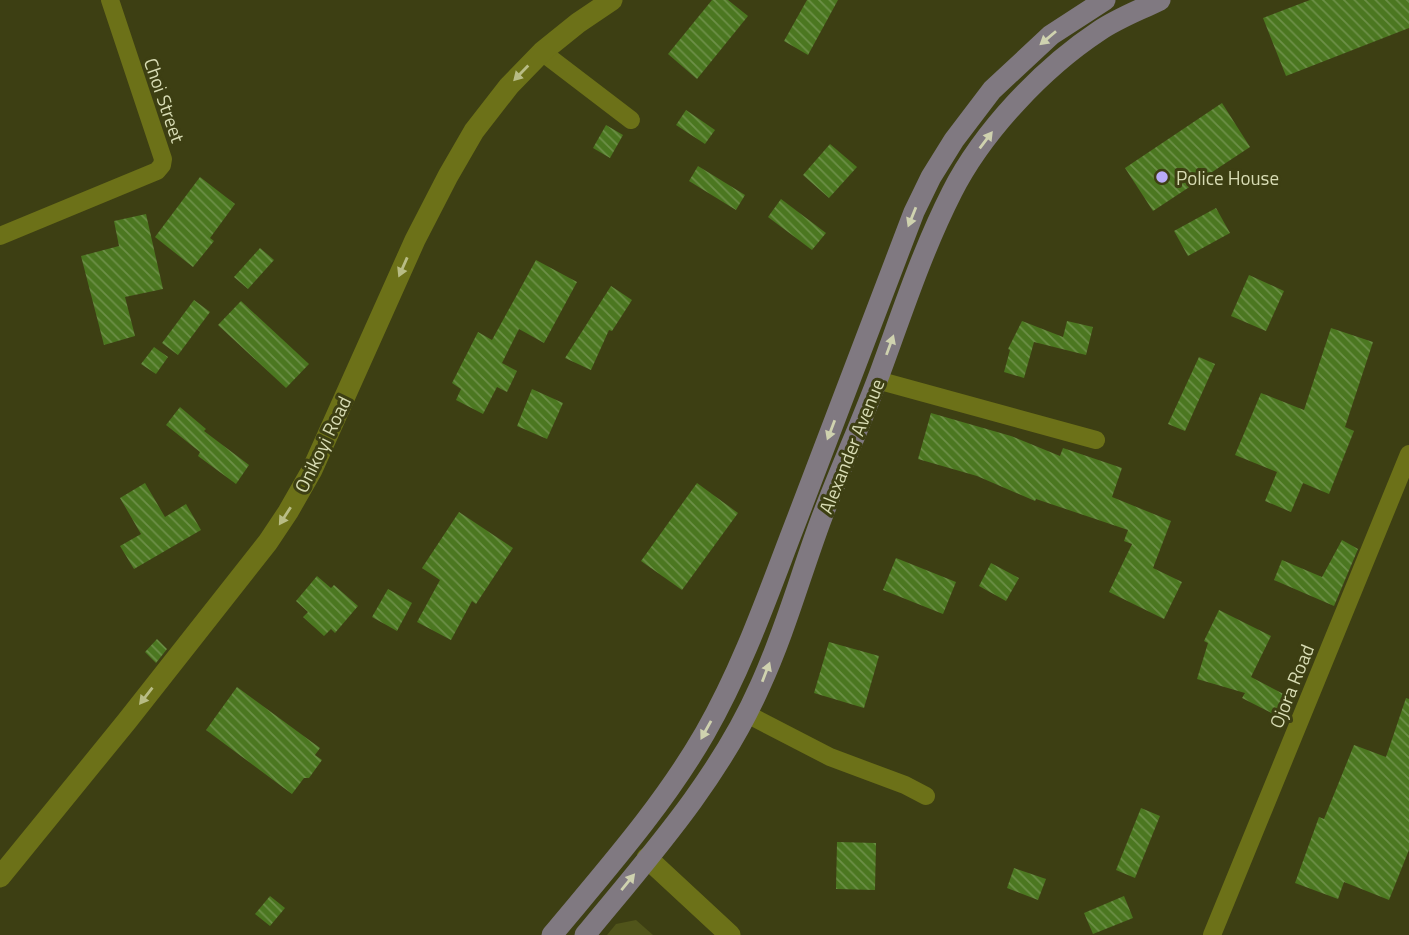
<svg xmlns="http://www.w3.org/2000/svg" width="1409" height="935" viewBox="0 0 1409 935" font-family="'Titillium Web',sans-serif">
	<defs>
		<pattern id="building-back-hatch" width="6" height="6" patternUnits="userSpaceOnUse" patternTransform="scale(1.75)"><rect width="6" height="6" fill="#4b7720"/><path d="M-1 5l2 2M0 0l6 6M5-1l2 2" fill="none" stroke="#6d9048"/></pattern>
	</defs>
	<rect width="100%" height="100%" fill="#3d3f13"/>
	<polygon fill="#50541a" points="636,920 653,935 607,935 616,924"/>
	<g fill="url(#building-back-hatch)">
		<polygon points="712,0 728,0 748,16 697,79 668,54"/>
		<polygon points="807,0 838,0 808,55 784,41"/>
		<polygon points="1310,0 1409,0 1409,28 1286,76 1263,18"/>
		<polygon points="1222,103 1250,147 1153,211 1125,168"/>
		<polygon points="686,110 715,130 705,144 676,125"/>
		<polygon points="606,125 623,135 610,158 593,148"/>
		<polygon points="830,144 857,167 829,198 803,175"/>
		<polygon points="698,166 745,195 736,210 689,181"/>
		<polygon points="200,177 235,204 210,238 214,241 193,267 155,237"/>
		<polygon points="781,199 826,233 812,250 768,217"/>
		<polygon points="1216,208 1230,233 1188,256 1174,231"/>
		<polygon points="146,214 163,289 125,297 135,336 104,345 81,256 119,246 114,221"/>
		<polygon points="260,248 274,260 248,289 234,277"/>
		<polygon points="536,260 577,282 544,343 519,329 502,363 517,371 507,392 497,387 483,414 456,400 461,389 452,383 478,332 492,340"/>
		<polygon points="1249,275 1284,291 1266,331 1231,316"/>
		<polygon points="611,286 632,300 612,331 609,330 591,370 565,358"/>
		<polygon points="194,300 210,312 178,355 162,343"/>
		<polygon points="241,301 309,364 286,388 218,325"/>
		<polygon points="1022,321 1063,337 1067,321 1093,327 1086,355 1034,342 1024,378 1004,372 1010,350 1008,349"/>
		<polygon points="1331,328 1373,342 1345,427 1354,431 1329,494 1303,483 1291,512 1265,501 1277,472 1235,455 1261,393 1304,410"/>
		<polygon points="154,347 168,357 156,374 141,364"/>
		<polygon points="1199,357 1215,364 1185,431 1168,424"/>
		<polygon points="532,389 563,403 547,439 517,426"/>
		<polygon points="180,407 206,429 204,431 249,465 236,484 198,456 200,452 166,425"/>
		<polygon points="931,413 1011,436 1060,456 1063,448 1122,468 1112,497 1171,521 1153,568 1182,582 1164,619 1109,592 1132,544 1124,541 1128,530 1036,499 1035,501 977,476 918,459"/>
		<polygon points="145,483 165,517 186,504 201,530 134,569 120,546 141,534 120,498"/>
		<polygon points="697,483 738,513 682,590 641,561"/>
		<polygon points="459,512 513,548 476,604 472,601 451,640 417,622 440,580 422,568"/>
		<polygon points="1342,540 1358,549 1334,606 1274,580 1282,560 1322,577"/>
		<polygon points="896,558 956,582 943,614 883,590"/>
		<polygon points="991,563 1019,578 1006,601 979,586"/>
		<polygon points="317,576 331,588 334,585 358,606 335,633 331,629 324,636 303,617 308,612 296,601"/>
		<polygon points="388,589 412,603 397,631 372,617"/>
		<polygon points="1219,610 1271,636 1251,677 1295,700 1285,720 1242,698 1245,693 1197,679 1208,643 1204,641"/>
		<polygon points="157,639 167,649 156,663 145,652"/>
		<polygon points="829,642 879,656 864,708 814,693"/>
		<polygon points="237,687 320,748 315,755 322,760 309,778 304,778 292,794 206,730"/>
		<polygon points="1406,698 1409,699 1409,850 1389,900 1344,882 1338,899 1295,883 1319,817 1324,819 1354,745 1386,757"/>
		<polygon points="1141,808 1160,816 1135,878 1116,870"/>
		<polygon points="837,842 876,843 875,890 836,889"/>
		<polygon points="1014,868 1046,879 1038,900 1007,888"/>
		<polygon points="270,896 285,908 270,926 255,914"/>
		<polygon points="1124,896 1133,918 1093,934 1084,913"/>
	</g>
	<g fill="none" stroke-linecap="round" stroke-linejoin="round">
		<g stroke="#6c7118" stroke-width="18">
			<polyline points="542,52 631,120"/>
			<polyline points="0,236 157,171 162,165 163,159 110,0"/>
			<polyline points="877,380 1096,440"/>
			<polyline points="747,714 830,757 905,785 926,796"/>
			<polyline points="1212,935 1409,454"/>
		</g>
		<g stroke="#6c7118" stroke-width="21">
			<polyline points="647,858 730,935"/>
			<polyline points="0,877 127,721 268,542 288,512 312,470 415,240 448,176 474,131 509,86 542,52 578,23 612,0"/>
		</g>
		<g stroke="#807981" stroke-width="21">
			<path d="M552,935C606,870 663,806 705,733C744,665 769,591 797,519C836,417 875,314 914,212L931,177L954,140L992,90L1051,35L1105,0"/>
			<path d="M585,935C649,857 719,779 760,686C785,632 801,573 822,517C841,467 863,419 881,370C903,310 923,249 952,192C983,131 1043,68 1099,31C1118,18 1140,10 1160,0"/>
		</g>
	</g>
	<defs><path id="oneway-solid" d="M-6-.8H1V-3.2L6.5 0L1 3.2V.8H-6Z" transform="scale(1.75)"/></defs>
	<g fill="#cfd2af">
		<use href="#oneway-solid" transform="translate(1048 38) rotate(140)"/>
		<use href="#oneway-solid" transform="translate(986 140) rotate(-53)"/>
		<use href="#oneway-solid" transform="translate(912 217) rotate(112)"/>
		<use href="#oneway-solid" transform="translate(890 345) rotate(-70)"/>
		<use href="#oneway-solid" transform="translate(831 430) rotate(111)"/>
		<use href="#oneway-solid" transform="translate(766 672) rotate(-69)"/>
		<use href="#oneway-solid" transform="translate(706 730) rotate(119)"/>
		<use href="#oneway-solid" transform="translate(628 882) rotate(-51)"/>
	</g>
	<g fill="#b8bc85">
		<use href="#oneway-solid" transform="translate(521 73) rotate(134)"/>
		<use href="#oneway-solid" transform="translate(403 267) rotate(114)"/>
		<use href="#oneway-solid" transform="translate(285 516) rotate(123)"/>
		<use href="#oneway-solid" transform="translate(146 696) rotate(128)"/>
	</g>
	<circle fill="#b9aaf7" stroke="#3d3f13" stroke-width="2.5" cx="1162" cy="177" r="7"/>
	<g text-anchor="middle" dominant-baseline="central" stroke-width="6" stroke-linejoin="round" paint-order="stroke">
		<g font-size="19" fill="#d8dcb4" stroke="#3d3f13">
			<text transform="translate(165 100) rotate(71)">Choi Street</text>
			<text transform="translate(322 444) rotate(-64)">Onikoyi Road</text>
			<text transform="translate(851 446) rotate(-68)">Alexander Avenue</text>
			<text transform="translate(1291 686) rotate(-68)">Ojora Road</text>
		</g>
		<g font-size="19" fill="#d8dcb4" stroke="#3d3f13" text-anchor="start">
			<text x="1176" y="177">Police House</text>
		</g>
	</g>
</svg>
